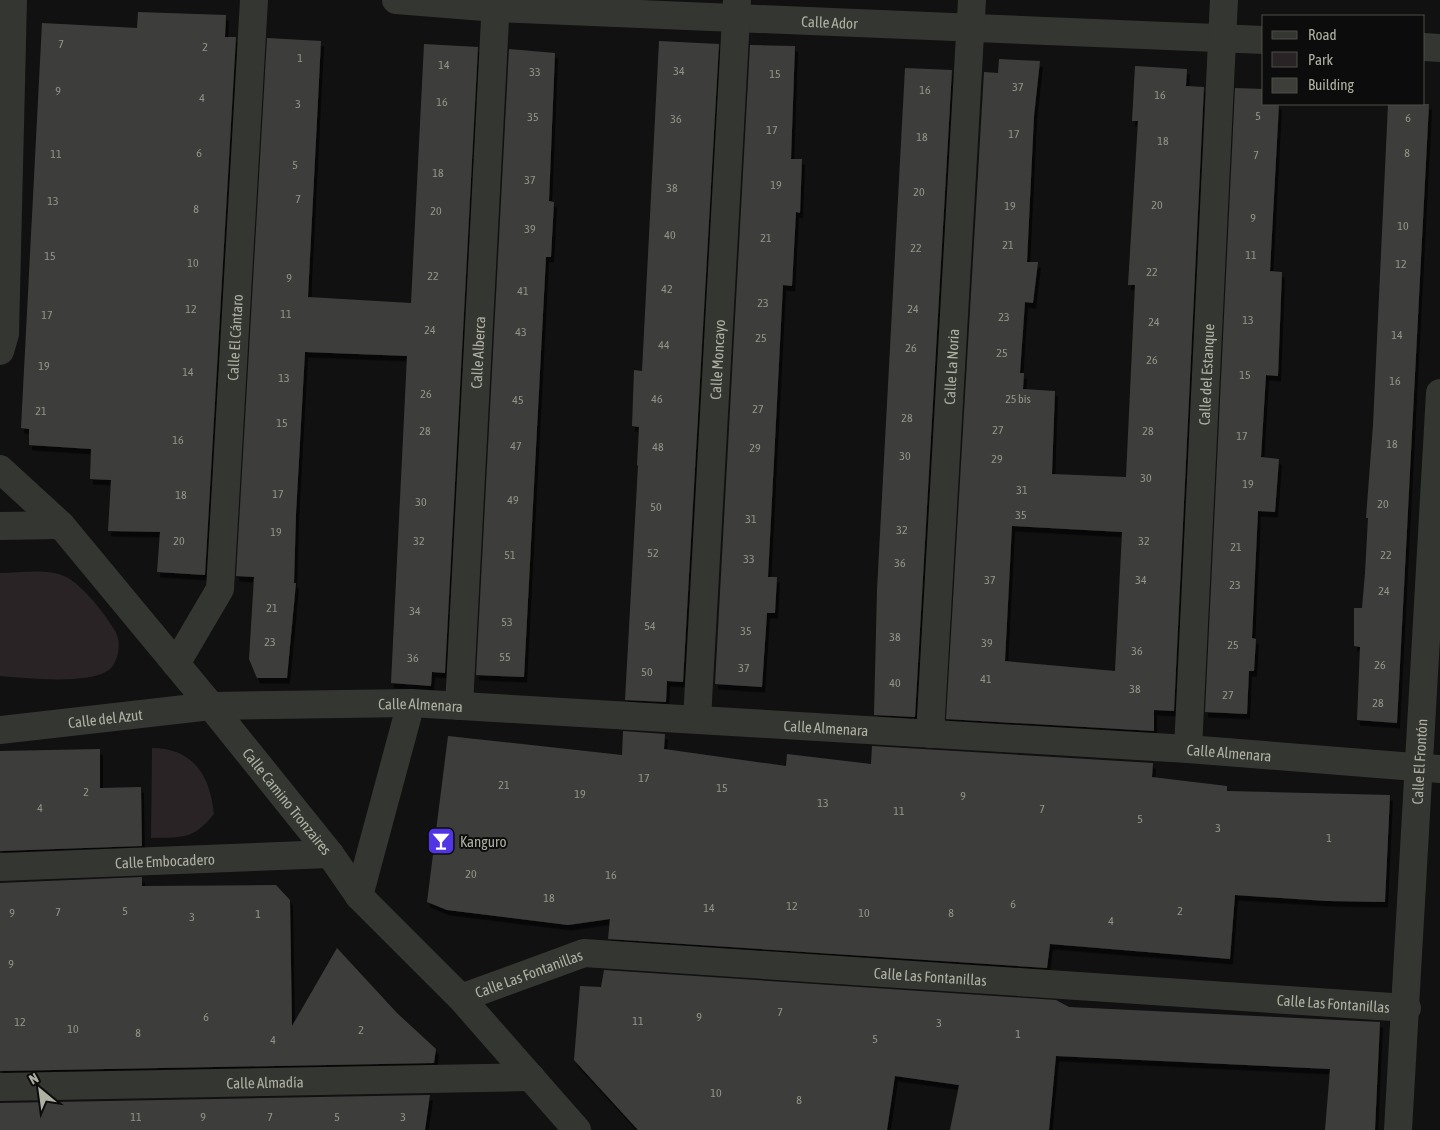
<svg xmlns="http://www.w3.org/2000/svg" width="1440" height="1130" viewBox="0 0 1440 1130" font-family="'Asap Condensed',sans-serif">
	<defs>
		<filter id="shadow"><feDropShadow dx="3" dy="5.5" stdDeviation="0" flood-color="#0009"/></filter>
	</defs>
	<rect width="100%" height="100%" fill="#101110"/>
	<g fill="#2a2326">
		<path d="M0,573C19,573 46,568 64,576C80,582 110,619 117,635C121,645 118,663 109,670C88,685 26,678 0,676Z"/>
		<path d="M152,748C193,748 210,775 214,814C193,840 183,837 151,838Z"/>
	</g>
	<g fill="#3d3e3a" fill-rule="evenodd" filter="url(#shadow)">
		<polygon points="138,12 226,15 225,37 236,37 205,575 157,572 160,532 108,531 111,480 90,479 91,449 29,445 29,429 21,428 42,23 137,28"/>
		<polygon points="267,38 321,41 308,297 411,303 424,44 478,47 445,673 432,672 431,686 391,683 407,356 305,352 296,514 294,583 296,583 287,678 257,678 249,659 254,577 236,576"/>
		<polygon points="659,41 719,44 683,682 667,681 666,702 625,700 638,466 637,465 639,427 632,426 634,370 642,371"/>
		<polygon points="750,45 795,46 791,159 802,159 800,213 796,212 792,286 783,285 768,577 777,577 775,613 767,613 762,687 715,684"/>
		<polygon points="509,49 555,53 549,201 554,202 551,257 546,257 524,677 476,675"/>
		<path d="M999,59L1040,61L1034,116L1027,262H1038L1033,303L1025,302L1020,373H1024L1023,389L1055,391L1052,474L1126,477L1135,285H1128L1138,121H1132L1135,66L1187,69L1186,86L1204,87L1174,711L1154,710V731L946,719L984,72L998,73ZM1012,526L1122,532L1115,671L1005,661Z"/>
		<polygon points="905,68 952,70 915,717 874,715 877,590"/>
		<polygon points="1235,88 1264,89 1264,104 1279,104 1270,271 1282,272 1278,376 1266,375 1261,457 1279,459 1275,512 1258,511 1252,638 1256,639 1254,671 1249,671 1247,714 1205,712"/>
		<polygon points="1388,104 1429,104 1397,723 1357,720 1360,647 1354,646 1354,608 1362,608 1365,573 1368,518 1366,518 1373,425"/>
		<polygon points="623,731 665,734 664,749 786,766 787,754 871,764 872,746 1153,763 1152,777 1227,786 1227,791 1390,795 1385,902 1327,901 1235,895 1230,959 1050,944 1047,968 608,939 610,919 568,925 447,910 427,902 448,736 622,755"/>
		<polygon points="100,749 100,788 141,787 142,846 0,851 0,751"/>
		<polygon points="142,877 142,886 276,885 290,900 292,1026 337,948 397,1013 436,1049 434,1063 0,1071 0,883"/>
		<polygon points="604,970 1056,1000 1069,1007 1380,1022 1375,1130 1325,1130 1330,1069 1056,1056 1049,1130 950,1130 959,1085 895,1076 887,1130 638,1130 574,1060 580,986 601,987"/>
		<polygon points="430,1095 425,1130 0,1130 0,1103"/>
	</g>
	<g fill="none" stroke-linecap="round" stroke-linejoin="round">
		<g stroke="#343631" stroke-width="28">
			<path id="s1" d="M396,0L496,8L1264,40"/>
			<polyline points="1424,47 1440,48"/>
			<polyline points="0,351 5,334 13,0"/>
			<path id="s2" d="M0,469L61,525L211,706L330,854L359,896L461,998L577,1130"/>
			<polyline points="0,526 61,525"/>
			<path id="s3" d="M176,664L220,589L254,0"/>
			<path id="s4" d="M459,706L496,0"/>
			<path id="s5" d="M697,719L737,0"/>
			<path id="s6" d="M0,730L211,706L411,703L1188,749L1440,769"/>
			<path id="s7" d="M930,734L972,0"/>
			<path id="s8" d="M1188,749L1224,0"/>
			<path id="s9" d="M0,867L330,854"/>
			<polyline points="359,896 411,703"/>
			<path id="s10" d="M461,998L584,953L1407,1008"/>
			<path id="s11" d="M0,1087L531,1077"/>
			<path id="s12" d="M1398,1130L1440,393"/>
		</g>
	</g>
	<defs>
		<g id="bar-square" transform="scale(1.4375)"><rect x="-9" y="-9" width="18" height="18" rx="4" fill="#5135e4" stroke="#0b0c0b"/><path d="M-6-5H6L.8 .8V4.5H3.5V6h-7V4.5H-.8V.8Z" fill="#fff"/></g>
	</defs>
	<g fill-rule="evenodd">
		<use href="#bar-square" x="441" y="841"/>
	</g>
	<g text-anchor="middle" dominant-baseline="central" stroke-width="4" stroke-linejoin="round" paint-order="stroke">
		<g font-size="12" fill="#929488">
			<text x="61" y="44">7</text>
			<text x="205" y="47">2</text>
			<text x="300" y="58">1</text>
			<text x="444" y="65">14</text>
			<text x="679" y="71">34</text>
			<text x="535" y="72">33</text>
			<text x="775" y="74">15</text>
			<text x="1018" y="87">37</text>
			<text x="925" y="90">16</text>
			<text x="58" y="91">9</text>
			<text x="1160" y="95">16</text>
			<text x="202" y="98">4</text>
			<text x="442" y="102">16</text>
			<text x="298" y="104">3</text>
			<text x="1258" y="116">5</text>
			<text x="533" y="117">35</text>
			<text x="1408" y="118">6</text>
			<text x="676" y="119">36</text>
			<text x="772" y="130">17</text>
			<text x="1014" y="134">17</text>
			<text x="922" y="137">18</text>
			<text x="1163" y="141">18</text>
			<text x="199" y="153">6</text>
			<text x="1407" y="153">8</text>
			<text x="56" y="154">11</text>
			<text x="1256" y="155">7</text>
			<text x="295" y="165">5</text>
			<text x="438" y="173">18</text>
			<text x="530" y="180">37</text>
			<text x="776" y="185">19</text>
			<text x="672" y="188">38</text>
			<text x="919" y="192">20</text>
			<text x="298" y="199">7</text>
			<text x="53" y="201">13</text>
			<text x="1157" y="205">20</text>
			<text x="1010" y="206">19</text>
			<text x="196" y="209">8</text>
			<text x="436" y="211">20</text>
			<text x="1253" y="218">9</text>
			<text x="1403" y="226">10</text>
			<text x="530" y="229">39</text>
			<text x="670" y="235">40</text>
			<text x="766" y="238">21</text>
			<text x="1008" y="245">21</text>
			<text x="916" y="248">22</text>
			<text x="1251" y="255">11</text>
			<text x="50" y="256">15</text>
			<text x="193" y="263">10</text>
			<text x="1401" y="264">12</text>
			<text x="1152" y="272">22</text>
			<text x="433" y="276">22</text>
			<text x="289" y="278">9</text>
			<text x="667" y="289">42</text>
			<text x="523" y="291">41</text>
			<text x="763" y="303">23</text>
			<text x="191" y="309">12</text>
			<text x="913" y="309">24</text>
			<text x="286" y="314">11</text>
			<text x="47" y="315">17</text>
			<text x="1004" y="317">23</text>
			<text x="1248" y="320">13</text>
			<text x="1154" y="322">24</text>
			<text x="430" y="330">24</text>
			<text x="521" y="332">43</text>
			<text x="1397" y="335">14</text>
			<text x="761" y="338">25</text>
			<text x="664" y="345">44</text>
			<text x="911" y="348">26</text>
			<text x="1002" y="353">25</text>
			<text x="1152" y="360">26</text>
			<text x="44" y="366">19</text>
			<text x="188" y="372">14</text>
			<text x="1245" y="375">15</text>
			<text x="284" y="378">13</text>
			<text x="1395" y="381">16</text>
			<text x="426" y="394">26</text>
			<text x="657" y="399">46</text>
			<text x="1018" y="399">25 bis</text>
			<text x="518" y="400">45</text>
			<text x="758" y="409">27</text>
			<text x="41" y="411">21</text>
			<text x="907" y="418">28</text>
			<text x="282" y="423">15</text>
			<text x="998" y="430">27</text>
			<text x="425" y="431">28</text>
			<text x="1148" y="431">28</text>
			<text x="1242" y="436">17</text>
			<text x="178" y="440">16</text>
			<text x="1392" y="444">18</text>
			<text x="516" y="446">47</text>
			<text x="658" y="447">48</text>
			<text x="755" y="448">29</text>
			<text x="905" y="456">30</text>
			<text x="997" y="459">29</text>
			<text x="1146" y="478">30</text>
			<text x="1248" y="484">19</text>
			<text x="1022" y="490">31</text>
			<text x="278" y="494">17</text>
			<text x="181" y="495">18</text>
			<text x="513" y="500">49</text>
			<text x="421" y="502">30</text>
			<text x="1383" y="504">20</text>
			<text x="656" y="507">50</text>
			<text x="1021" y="515">35</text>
			<text x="751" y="519">31</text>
			<text x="902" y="530">32</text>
			<text x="276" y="532">19</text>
			<text x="179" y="541">20</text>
			<text x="419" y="541">32</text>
			<text x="1144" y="541">32</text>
			<text x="1236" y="547">21</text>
			<text x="653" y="553">52</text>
			<text x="510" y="555">51</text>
			<text x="1386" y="555">22</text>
			<text x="749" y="559">33</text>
			<text x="900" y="563">36</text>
			<text x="990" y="580">37</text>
			<text x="1141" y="580">34</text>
			<text x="1235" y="585">23</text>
			<text x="1384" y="591">24</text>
			<text x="272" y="608">21</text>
			<text x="415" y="611">34</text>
			<text x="507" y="622">53</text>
			<text x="650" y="626">54</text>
			<text x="746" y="631">35</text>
			<text x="895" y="637">38</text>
			<text x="270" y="642">23</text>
			<text x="987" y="643">39</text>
			<text x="1233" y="645">25</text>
			<text x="1137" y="651">36</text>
			<text x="505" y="657">55</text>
			<text x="413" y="658">36</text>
			<text x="1380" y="665">26</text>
			<text x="744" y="668">37</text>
			<text x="647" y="672">50</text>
			<text x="986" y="679">41</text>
			<text x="895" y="683">40</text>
			<text x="1135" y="689">38</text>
			<text x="1228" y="695">27</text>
			<text x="1378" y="703">28</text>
			<text x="644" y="778">17</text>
			<text x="504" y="785">21</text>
			<text x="722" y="788">15</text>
			<text x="86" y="792">2</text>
			<text x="580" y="794">19</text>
			<text x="963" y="796">9</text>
			<text x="823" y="803">13</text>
			<text x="40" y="808">4</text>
			<text x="1042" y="809">7</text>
			<text x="899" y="811">11</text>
			<text x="1140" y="819">5</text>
			<text x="1218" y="828">3</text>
			<text x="1329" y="838">1</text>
			<text x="471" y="874">20</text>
			<text x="611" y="875">16</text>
			<text x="549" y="898">18</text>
			<text x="1013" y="904">6</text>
			<text x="792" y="906">12</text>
			<text x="709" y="908">14</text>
			<text x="125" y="911">5</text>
			<text x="1180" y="911">2</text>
			<text x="58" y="912">7</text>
			<text x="12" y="913">9</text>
			<text x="864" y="913">10</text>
			<text x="951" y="913">8</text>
			<text x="258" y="914">1</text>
			<text x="192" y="917">3</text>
			<text x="1111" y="921">4</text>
			<text x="11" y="964">9</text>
			<text x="780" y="1012">7</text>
			<text x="206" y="1017">6</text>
			<text x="699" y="1017">9</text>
			<text x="638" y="1021">11</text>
			<text x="20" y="1022">12</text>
			<text x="939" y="1023">3</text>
			<text x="73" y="1029">10</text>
			<text x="361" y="1030">2</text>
			<text x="138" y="1033">8</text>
			<text x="1018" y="1034">1</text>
			<text x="875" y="1039">5</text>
			<text x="273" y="1040">4</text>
			<text x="716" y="1093">10</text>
			<text x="799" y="1100">8</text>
			<text x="136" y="1117">11</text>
			<text x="203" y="1117">9</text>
			<text x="270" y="1117">7</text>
			<text x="337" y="1117">5</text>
			<text x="403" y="1117">3</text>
		</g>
		<g font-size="15" fill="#aeb1a2" stroke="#0b0c0b">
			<text stroke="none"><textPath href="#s1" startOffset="434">Calle Ador</textPath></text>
			<text stroke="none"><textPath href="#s3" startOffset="339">Calle El Cántaro</textPath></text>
			<text stroke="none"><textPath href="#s4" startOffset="354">Calle Alberca</textPath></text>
			<text stroke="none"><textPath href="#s5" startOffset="360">Calle Moncayo</textPath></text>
			<text stroke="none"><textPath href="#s7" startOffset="368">Calle La Noria</textPath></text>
			<text stroke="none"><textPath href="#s8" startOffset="375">Calle del Estanque</textPath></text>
			<text stroke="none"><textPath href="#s6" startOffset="422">Calle Almenara</textPath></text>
			<text stroke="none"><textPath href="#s6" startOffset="106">Calle del Azut</textPath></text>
			<text stroke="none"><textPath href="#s6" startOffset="828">Calle Almenara</textPath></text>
			<text stroke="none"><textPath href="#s6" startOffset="1232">Calle Almenara</textPath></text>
			<text stroke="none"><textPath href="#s12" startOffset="369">Calle El Frontón</textPath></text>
			<text stroke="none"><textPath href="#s2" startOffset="440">Calle Camino Tronzaires</textPath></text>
			<text stroke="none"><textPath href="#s9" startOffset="165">Calle Embocadero</textPath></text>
			<text stroke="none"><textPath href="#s10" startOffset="72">Calle Las Fontanillas</textPath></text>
			<text stroke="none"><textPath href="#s10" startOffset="478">Calle Las Fontanillas</textPath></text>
			<text stroke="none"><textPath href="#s10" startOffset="882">Calle Las Fontanillas</textPath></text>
			<text stroke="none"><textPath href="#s11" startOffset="265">Calle Almadía</textPath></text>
		</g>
		<g font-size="15" fill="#aeb1a2" stroke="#0b0c0b" text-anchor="start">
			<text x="460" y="841">Kanguro</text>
		</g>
	</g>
	<rect x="1262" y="15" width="162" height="90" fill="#0b0c0b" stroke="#4c4e47"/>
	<rect x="1272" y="31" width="25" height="8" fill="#343631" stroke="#4c4e47"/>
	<text x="1308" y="40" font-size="15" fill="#aeb1a2">Road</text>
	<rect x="1272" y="52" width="25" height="15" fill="#2a2326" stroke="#4c4e47"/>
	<text x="1308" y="65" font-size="15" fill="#aeb1a2">Park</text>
	<rect x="1272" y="78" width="25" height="15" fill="#3d3e3a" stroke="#4c4e47"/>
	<text x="1308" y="90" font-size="15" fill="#aeb1a2">Building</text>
	<g transform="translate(40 1090) rotate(331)" stroke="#0b0c0b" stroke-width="4" paint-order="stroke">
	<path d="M0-4L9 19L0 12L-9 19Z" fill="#aeb1a2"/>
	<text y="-8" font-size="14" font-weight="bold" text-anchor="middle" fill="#aeb1a2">N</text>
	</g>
</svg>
